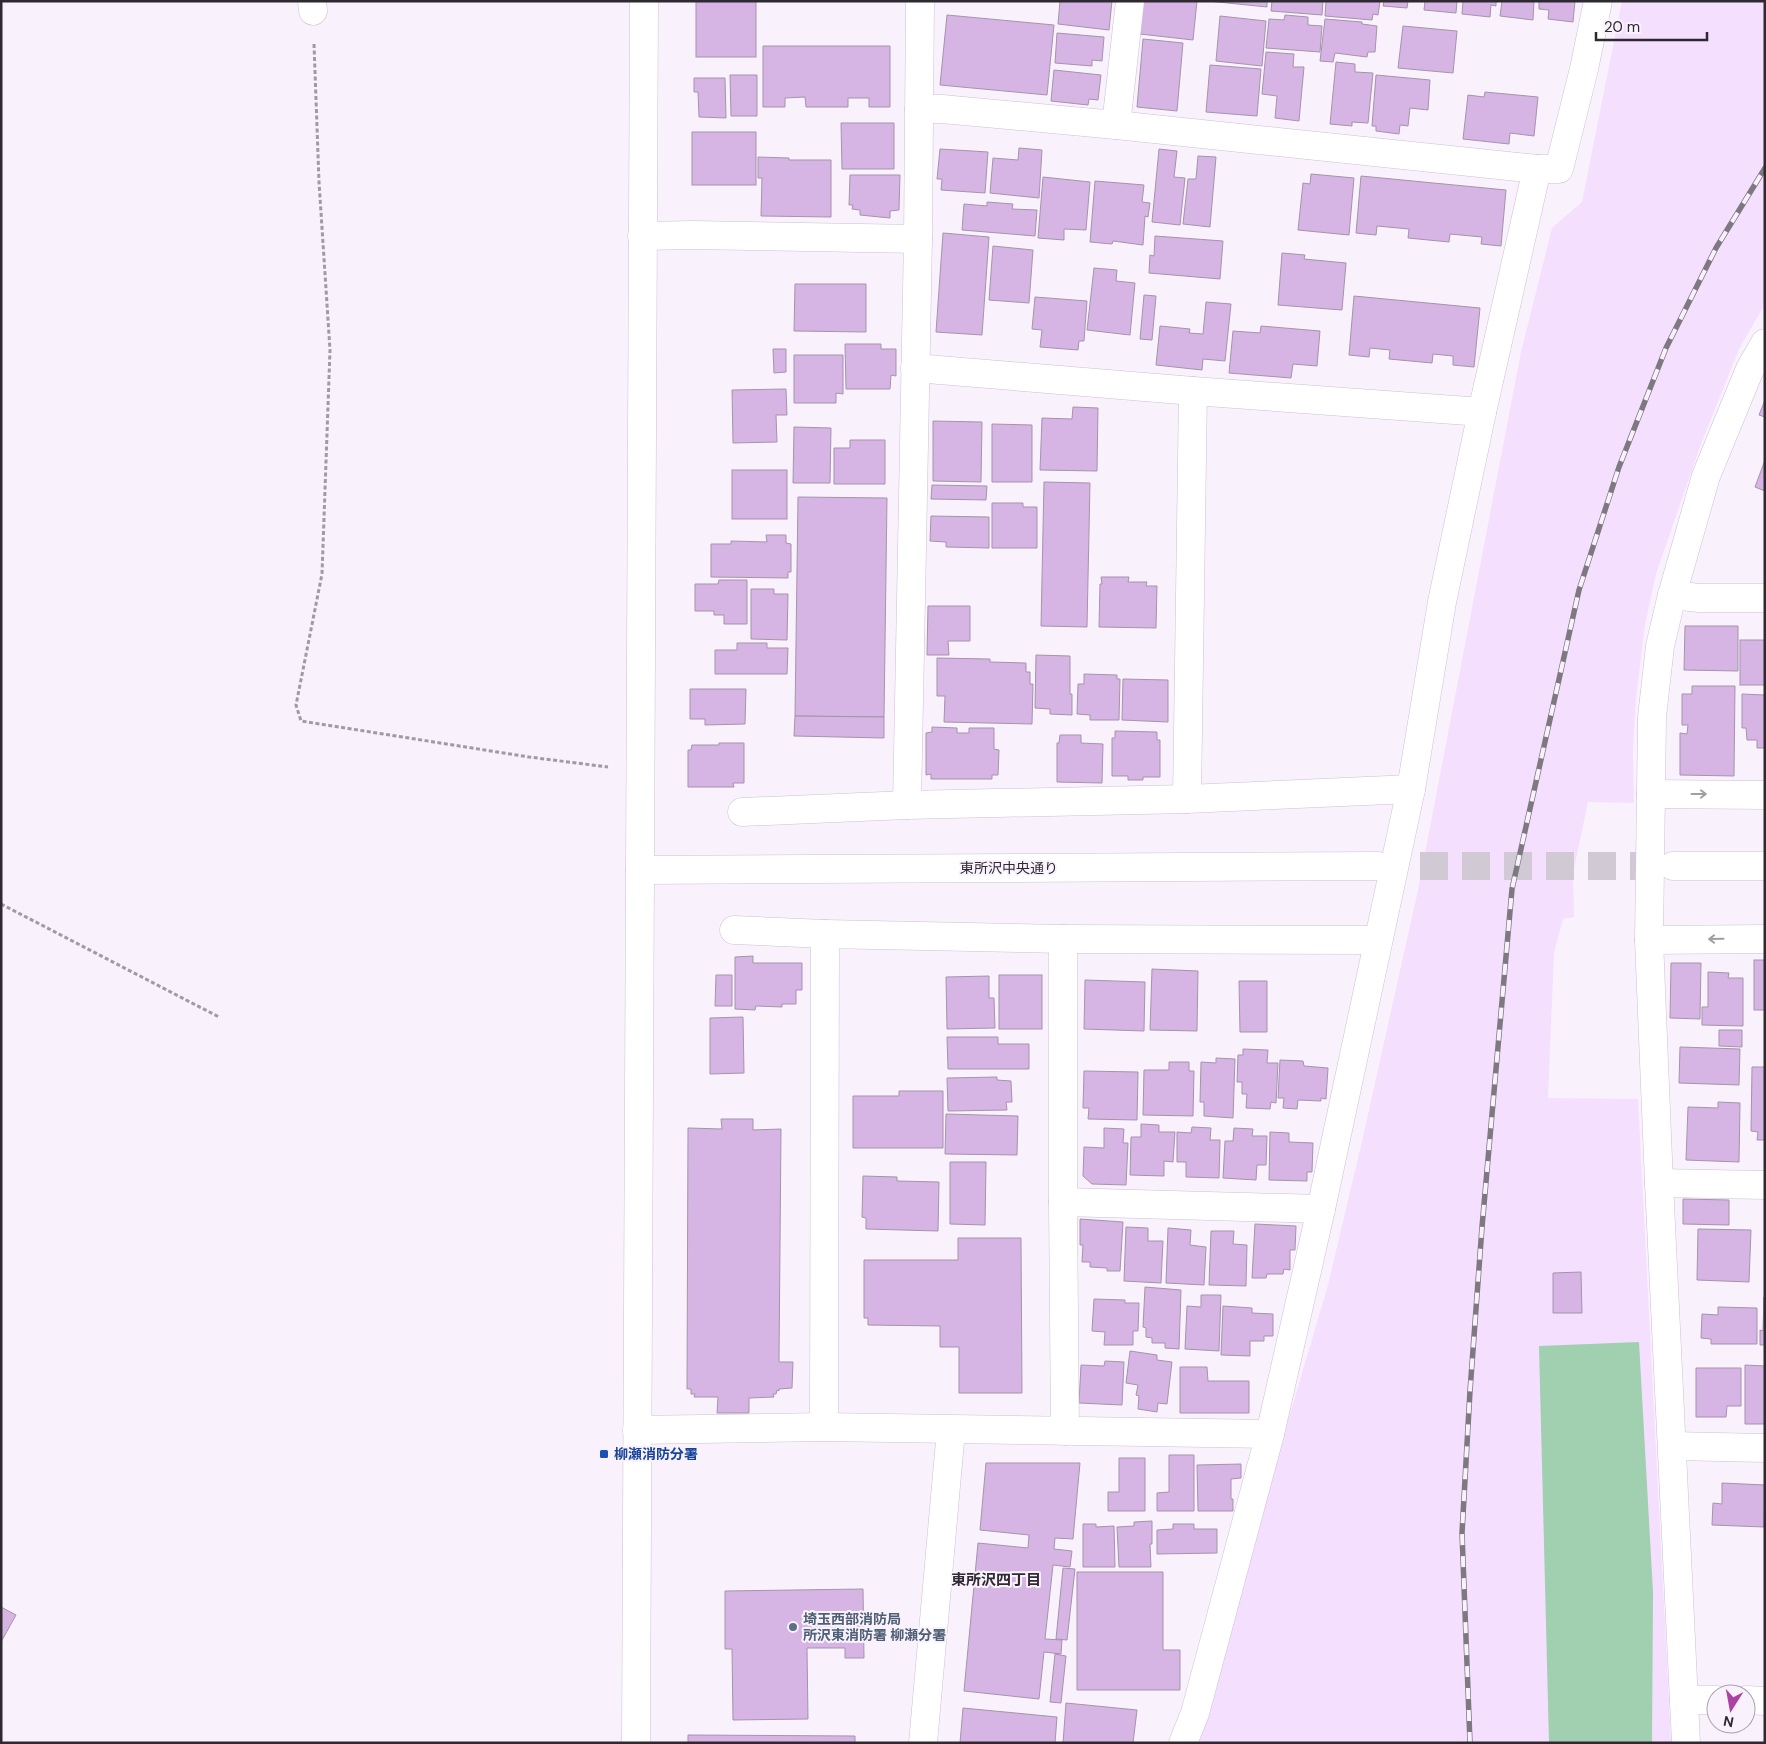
<svg xmlns="http://www.w3.org/2000/svg" width="1766" height="1744" viewBox="0 0 1766 1744" font-family="'DM Sans','Noto Sans JP',sans-serif">
	<rect width="100%" height="100%" fill="#f9f2fc"/>
	<polygon fill="#f5dffe" points="1622,1 1765,1 1765,304 1739,349 1701,444 1656,574 1645,625 1636,698 1633,752 1634,803 1588,802 1573,873 1574,917 1563,919 1554,953 1548,1098 1638,1099 1671,1743 1193,1743 1328,1285 1363,1137 1418,890 1521,352 1552,228 1582,202"/>
	<polygon fill="#a0d0b0" points="1639,1342 1653,1592 1652,1743 1549,1743 1539,1346"/>
	<g fill="#d6b4e4" stroke="#a494ab">
		<rect x="696" y="1" width="60" height="56"/>
		<polygon points="1060,1 1112,1 1109,30 1058,24"/>
		<polygon points="1143,1 1197,1 1193,40 1140,34"/>
		<polygon points="1208,1 1267,1 1267,7"/>
		<polygon points="1272,1 1323,1 1322,15 1271,11"/>
		<polygon points="1326,1 1380,1 1378,15 1373,14 1372,20 1325,16"/>
		<polygon points="1384,1 1408,1 1407,8 1383,6"/>
		<polygon points="1425,1 1457,1 1456,13 1424,10"/>
		<polygon points="1463,1 1496,1 1496,6 1491,5 1490,17 1462,14"/>
		<polygon points="1502,1 1534,1 1533,20 1500,16"/>
		<polygon points="1539,1 1575,1 1573,22 1548,19 1549,10 1539,9"/>
		<polygon points="947,15 1054,25 1047,95 940,85"/>
		<polygon points="1285,15 1308,17 1308,25 1322,26 1320,52 1266,48 1269,19 1284,20"/>
		<polygon points="1220,16 1266,21 1262,66 1216,61"/>
		<polygon points="1325,19 1362,22 1362,24 1377,26 1375,52 1368,52 1367,57 1335,53 1333,62 1320,61"/>
		<polygon points="1403,26 1457,31 1453,73 1398,68"/>
		<polygon points="1057,33 1104,37 1102,61 1092,60 1092,66 1055,63"/>
		<polygon points="1143,39 1183,43 1177,111 1137,107"/>
		<polygon points="763,46 890,46 890,107 869,107 869,98 848,98 848,107 806,107 805,97 785,98 785,107 763,107"/>
		<polygon points="1266,52 1294,54 1293,67 1304,67 1299,121 1275,118 1277,96 1262,94"/>
		<polygon points="1336,62 1355,64 1355,72 1373,73 1368,123 1352,122 1352,126 1330,124"/>
		<polygon points="1210,65 1261,69 1257,116 1206,112"/>
		<polygon points="1054,70 1101,75 1098,100 1089,99 1088,105 1051,101"/>
		<polygon points="730,75 757,75 757,116 731,116"/>
		<polygon points="1376,75 1430,80 1428,110 1410,108 1408,126 1400,125 1399,134 1376,131 1376,126 1372,126"/>
		<polygon points="694,78 725,78 726,118 699,117 698,92 694,92"/>
		<polygon points="1485,92 1538,97 1534,136 1510,133 1509,144 1463,139 1468,95 1484,97"/>
		<polygon points="841,123 894,123 894,169 842,169"/>
		<rect x="692" y="132" width="64" height="53"/>
		<polygon points="1019,148 1042,150 1039,198 990,193 993,158 1018,160"/>
		<polygon points="940,149 988,152 985,193 941,190 942,179 937,179"/>
		<polygon points="1159,149 1177,151 1174,177 1185,178 1180,225 1152,222"/>
		<polygon points="1198,156 1216,157 1210,227 1183,224 1188,179 1196,179"/>
		<polygon points="758,157 789,158 789,160 831,160 831,217 761,216 762,178 758,178"/>
		<polygon points="1311,174 1354,178 1349,235 1298,230 1303,183 1310,184"/>
		<polygon points="850,175 900,175 899,210 890,211 890,218 860,215 860,210 852,209 853,205 849,205"/>
		<polygon points="1361,176 1506,190 1501,246 1481,244 1482,237 1450,234 1449,242 1408,238 1409,229 1377,226 1376,235 1356,233"/>
		<polygon points="1043,177 1090,182 1086,230 1064,229 1064,240 1038,238"/>
		<polygon points="1095,181 1144,185 1142,202 1150,203 1148,217 1145,216 1143,245 1113,241 1112,244 1090,242"/>
		<polygon points="987,202 1013,204 1012,209 1037,210 1035,236 962,230 964,204 987,206"/>
		<polygon points="943,233 989,237 982,335 936,332"/>
		<polygon points="1155,236 1223,241 1220,279 1149,273 1150,255 1154,256"/>
		<polygon points="993,246 1033,250 1029,303 989,300"/>
		<polygon points="1282,253 1305,255 1304,259 1346,263 1342,310 1278,305"/>
		<polygon points="1094,268 1117,270 1116,281 1135,283 1130,335 1087,330"/>
		<polygon points="795,284 866,284 866,332 794,331"/>
		<polygon points="1144,295 1156,296 1152,340 1140,339"/>
		<polygon points="1354,296 1480,308 1474,367 1453,365 1453,356 1433,354 1432,363 1389,359 1390,350 1370,348 1369,357 1349,355"/>
		<polygon points="1035,297 1087,301 1084,341 1079,341 1078,350 1040,347 1042,330 1032,329"/>
		<polygon points="1206,302 1231,304 1225,361 1203,359 1202,370 1156,365 1160,326 1190,329 1189,333 1203,334"/>
		<polygon points="1261,326 1320,331 1317,366 1293,364 1291,378 1229,373 1233,331 1260,333"/>
		<polygon points="845,344 881,344 881,349 896,349 896,376 891,375 890,389 846,389"/>
		<polygon points="773,349 786,349 786,372 774,373"/>
		<polygon points="794,355 843,355 843,394 836,393 836,403 794,403"/>
		<polygon points="786,389 787,415 776,415 777,442 733,443 732,390"/>
		<polygon points="1765,400 1765,417 1759,415"/>
		<polygon points="1073,407 1098,408 1097,471 1040,470 1042,418 1072,419"/>
		<polygon points="933,421 982,422 981,482 933,481"/>
		<polygon points="992,424 1032,425 1032,482 992,482"/>
		<polygon points="794,427 831,428 830,483 793,483"/>
		<polygon points="850,440 885,440 885,484 834,484 834,448 850,448"/>
		<polygon points="1765,460 1765,491 1755,487"/>
		<rect x="732" y="470" width="55" height="49"/>
		<polygon points="1044,482 1090,483 1087,627 1041,626"/>
		<polygon points="932,485 987,486 986,500 931,499"/>
		<polygon points="798,497 887,498 884,717 795,716"/>
		<polygon points="992,503 1023,503 1023,507 1037,507 1037,548 992,548"/>
		<polygon points="931,516 989,517 989,548 946,547 946,542 930,541"/>
		<polygon points="766,535 786,535 786,543 791,544 791,572 788,572 788,578 711,577 711,544 731,544 731,541 767,542"/>
		<polygon points="1101,577 1129,577 1128,582 1147,582 1146,586 1157,586 1156,628 1099,627 1100,584 1102,584"/>
		<polygon points="719,580 747,580 747,624 724,624 724,615 714,615 714,611 695,611 695,584 718,584"/>
		<polygon points="751,589 774,589 774,594 788,594 787,640 751,639"/>
		<polygon points="928,606 970,606 970,641 948,641 949,655 927,655"/>
		<polygon points="1685,626 1738,626 1738,671 1684,670"/>
		<rect x="1740" y="640" width="25" height="45"/>
		<polygon points="737,643 767,643 767,648 788,648 787,674 715,674 715,650 737,650"/>
		<polygon points="1036,655 1070,656 1070,694 1072,694 1072,715 1050,714 1050,709 1035,708"/>
		<polygon points="937,658 990,659 990,662 1026,663 1026,672 1030,672 1030,684 1033,684 1032,724 944,722 945,696 937,696"/>
		<polygon points="1084,674 1117,675 1117,679 1120,679 1119,720 1090,720 1090,715 1077,714 1078,684 1084,684"/>
		<polygon points="1123,679 1168,680 1168,722 1122,720"/>
		<polygon points="1692,686 1735,686 1734,776 1680,775 1680,733 1687,734 1688,725 1682,725 1682,694 1692,694"/>
		<polygon points="690,689 746,689 745,724 705,725 705,719 690,719"/>
		<polygon points="1742,694 1765,695 1765,748 1757,748 1757,740 1747,740 1746,728 1742,728"/>
		<polygon points="795,716 884,717 884,738 794,736"/>
		<polygon points="932,727 957,728 957,733 969,733 969,728 994,728 994,749 999,750 998,775 992,775 992,779 931,779 931,774 926,775 926,733 932,732"/>
		<polygon points="1115,731 1157,732 1157,740 1160,740 1160,777 1143,777 1143,780 1128,780 1128,776 1112,776 1112,738 1115,738"/>
		<polygon points="1060,735 1081,735 1081,743 1103,744 1102,783 1057,782 1057,743 1059,743"/>
		<polygon points="719,743 744,743 744,783 733,783 734,787 688,787 688,750 691,750 692,745 719,745"/>
		<polygon points="753,956 753,963 802,963 802,990 796,990 796,1004 782,1004 782,1007 756,1006 755,1010 735,1009 735,957"/>
		<rect x="1754" y="960" width="11" height="50"/>
		<polygon points="1671,963 1701,963 1700,1019 1670,1018"/>
		<polygon points="1152,969 1198,971 1197,1031 1150,1030"/>
		<polygon points="1708,972 1729,973 1728,978 1743,978 1743,1026 1702,1025 1702,1007 1708,1007"/>
		<polygon points="716,975 732,975 732,1006 715,1006"/>
		<rect x="999" y="975" width="43" height="54"/>
		<polygon points="989,976 989,998 994,998 995,1028 947,1029 946,977"/>
		<polygon points="1085,980 1145,982 1144,1031 1084,1029"/>
		<polygon points="1239,981 1267,981 1267,1032 1240,1032"/>
		<polygon points="743,1017 744,1073 710,1074 710,1018"/>
		<polygon points="1719,1030 1742,1030 1742,1047 1719,1046"/>
		<polygon points="947,1037 998,1037 998,1044 1029,1044 1029,1069 948,1069"/>
		<polygon points="1680,1047 1740,1049 1739,1085 1679,1083"/>
		<polygon points="1243,1049 1268,1050 1267,1063 1278,1063 1276,1103 1271,1102 1270,1109 1246,1108 1247,1094 1242,1094 1242,1082 1237,1082 1238,1055 1243,1055"/>
		<polygon points="1216,1058 1235,1059 1233,1118 1204,1116 1204,1102 1200,1102 1201,1062 1216,1063"/>
		<polygon points="1280,1060 1303,1061 1304,1066 1328,1068 1326,1099 1321,1098 1321,1101 1298,1100 1297,1109 1283,1108 1284,1098 1278,1098"/>
		<polygon points="1169,1062 1189,1062 1189,1071 1194,1071 1193,1116 1143,1115 1144,1070 1169,1070"/>
		<polygon points="1752,1067 1765,1067 1765,1140 1757,1140 1758,1132 1751,1131"/>
		<polygon points="1084,1071 1138,1072 1137,1120 1088,1119 1089,1108 1083,1108"/>
		<polygon points="997,1077 997,1080 1011,1081 1012,1102 1006,1102 1007,1110 948,1111 947,1078"/>
		<polygon points="899,1091 943,1091 943,1148 853,1148 853,1096 899,1096"/>
		<polygon points="1718,1102 1740,1103 1739,1162 1686,1160 1688,1107 1718,1108"/>
		<polygon points="946,1114 1018,1116 1017,1155 945,1154"/>
		<polygon points="721,1119 753,1119 753,1130 781,1129 779,1362 793,1362 792,1388 779,1389 779,1391 777,1390 776,1394 773,1394 774,1397 749,1398 749,1413 717,1413 718,1397 694,1397 695,1394 691,1394 691,1389 687,1389 688,1128 722,1129"/>
		<polygon points="1141,1124 1159,1125 1159,1132 1175,1132 1173,1162 1164,1161 1164,1176 1130,1175 1131,1137 1141,1137"/>
		<polygon points="1192,1127 1211,1128 1210,1140 1220,1140 1219,1178 1186,1177 1186,1162 1177,1162 1177,1132 1191,1133"/>
		<polygon points="1104,1128 1124,1129 1123,1143 1128,1143 1126,1185 1092,1184 1083,1176 1084,1147 1104,1148"/>
		<polygon points="1234,1128 1253,1129 1252,1136 1267,1136 1266,1165 1257,1165 1256,1180 1223,1178 1225,1141 1233,1141"/>
		<polygon points="1270,1132 1289,1133 1289,1142 1313,1143 1312,1172 1307,1172 1307,1181 1269,1180"/>
		<polygon points="950,1162 986,1162 985,1225 950,1224"/>
		<polygon points="863,1176 897,1177 897,1181 939,1182 938,1231 866,1229 866,1218 862,1217"/>
		<polygon points="1683,1199 1729,1200 1729,1225 1683,1224"/>
		<polygon points="1080,1219 1123,1222 1120,1271 1107,1271 1107,1268 1090,1267 1090,1262 1082,1262 1083,1245 1080,1245"/>
		<polygon points="1255,1224 1296,1226 1295,1250 1290,1250 1290,1270 1284,1269 1283,1274 1267,1274 1266,1278 1252,1278"/>
		<polygon points="1126,1227 1148,1228 1148,1241 1163,1241 1161,1283 1124,1281"/>
		<polygon points="1168,1228 1191,1230 1190,1245 1206,1247 1204,1285 1166,1283"/>
		<polygon points="1698,1229 1751,1230 1749,1282 1697,1280"/>
		<polygon points="1211,1231 1234,1231 1233,1244 1247,1245 1246,1286 1209,1285"/>
		<polygon points="958,1238 1021,1238 1022,1393 959,1393 959,1347 940,1347 940,1326 868,1325 868,1318 864,1318 864,1260 958,1260"/>
		<polygon points="1581,1272 1582,1313 1553,1313 1553,1273"/>
		<polygon points="1145,1287 1181,1290 1179,1349 1165,1348 1165,1343 1152,1343 1152,1338 1146,1337 1146,1328 1143,1327"/>
		<polygon points="1201,1295 1221,1295 1219,1351 1185,1349 1187,1306 1201,1307"/>
		<polygon points="1764,1297 1765,1345 1760,1345 1760,1330 1763,1331"/>
		<polygon points="1094,1299 1125,1300 1125,1303 1139,1303 1138,1331 1133,1331 1133,1345 1104,1345 1105,1332 1092,1331"/>
		<polygon points="1223,1306 1252,1308 1252,1313 1273,1314 1273,1336 1264,1336 1264,1341 1250,1341 1250,1356 1221,1355"/>
		<polygon points="1718,1307 1757,1308 1757,1344 1711,1344 1711,1339 1701,1338 1702,1314 1718,1315"/>
		<polygon points="1130,1351 1157,1355 1157,1360 1172,1362 1167,1404 1158,1403 1157,1412 1138,1409 1139,1396 1136,1395 1138,1385 1126,1383"/>
		<polygon points="1105,1361 1124,1362 1122,1405 1079,1403 1081,1365 1104,1366"/>
		<polygon points="1745,1365 1765,1366 1765,1424 1745,1424"/>
		<polygon points="1180,1367 1207,1367 1208,1381 1249,1381 1249,1413 1180,1413"/>
		<polygon points="1696,1368 1741,1368 1741,1406 1727,1406 1726,1417 1696,1417"/>
		<polygon points="1169,1455 1194,1455 1194,1511 1157,1511 1157,1493 1169,1492"/>
		<polygon points="1119,1458 1145,1458 1145,1511 1108,1511 1108,1492 1119,1492"/>
		<polygon points="986,1463 1080,1463 1073,1539 1055,1538 1054,1549 1072,1551 1070,1567 1053,1565 1045,1639 1062,1640 1061,1654 1044,1652 1039,1699 964,1691 978,1543 1028,1548 1029,1535 980,1530"/>
		<polygon points="1241,1464 1241,1478 1231,1479 1231,1499 1233,1499 1233,1511 1198,1511 1197,1465"/>
		<polygon points="1722,1483 1765,1485 1764,1527 1712,1525 1713,1503 1722,1504"/>
		<polygon points="1152,1521 1152,1544 1150,1544 1151,1567 1119,1567 1117,1527 1134,1526 1134,1522"/>
		<polygon points="1083,1524 1096,1524 1096,1527 1114,1526 1115,1567 1083,1567"/>
		<polygon points="1173,1524 1194,1524 1194,1529 1217,1529 1217,1553 1157,1554 1157,1530 1173,1529"/>
		<polygon points="1063,1568 1075,1569 1067,1640 1056,1639"/>
		<polygon points="1077,1572 1163,1572 1163,1650 1180,1650 1180,1690 1077,1690"/>
		<polygon points="863,1589 864,1658 845,1658 845,1648 807,1648 808,1719 733,1720 732,1649 725,1649 725,1591"/>
		<polygon points="1,1607 16,1615 1,1642"/>
		<polygon points="1055,1654 1066,1656 1061,1703 1050,1702"/>
		<polygon points="1066,1703 1137,1710 1133,1743 1063,1743"/>
		<polygon points="963,1708 1057,1717 1055,1743 960,1743"/>
		<polygon points="688,1735 855,1736 855,1743 688,1743"/>
	</g>
	<g fill="none" stroke-linecap="round" stroke-linejoin="round">
		<polyline stroke="#d1cad4" stroke-width="28" stroke-dasharray="28 14" stroke-linecap="butt" points="1378,866 1673,866"/>
		<g stroke="#cfbed6" stroke-width="29">
			<g id="street">
				<polyline points="312,1 313,11"/>
				<polyline points="919,109 942,109 1116,125 1537,169 1559,169 1584,69 1598,1"/>
				<polyline points="1116,125 1130,1"/>
				<polyline points="642,236 693,235 918,239"/>
				<polyline points="915,368 1193,391 1482,412"/>
				<polyline points="1672,595 1699,598 1765,598"/>
				<polyline points="1651,794 1765,795"/>
				<polyline points="1187,799 1193,391"/>
				<polyline points="907,805 918,239 920,1"/>
				<polyline points="742,812 907,805 1187,799 1411,789"/>
				<polyline points="734,930 825,934"/>
				<polyline points="1063,939 1063,1202 1065,1431"/>
				<polyline points="1649,940 1765,939"/>
				<polyline points="1659,1183 1765,1185"/>
				<polyline points="1063,1202 1321,1209"/>
				<polyline points="824,1427 825,934 1063,939 1378,940"/>
				<polyline points="637,1430 824,1427 1270,1434"/>
				<polyline points="1672,1446 1765,1448"/>
				<polyline points="1684,1700 1716,1700"/>
				<polyline points="1746,1700 1765,1701"/>
				<polyline points="923,1743 951,1430"/>
				<polyline points="1183,1743 1195,1713 1270,1434 1321,1209 1411,789 1442,602 1482,412 1537,169"/>
				<polyline points="1686,1743 1659,1183 1649,940 1652,717 1660,646 1672,595 1706,476 1750,369 1765,343"/>
			</g>
		</g>
		<g stroke="#cfbed6" stroke-width="29">
			<g id="secondary">
				<polyline points="1673,866 1765,866"/>
				<polyline points="640,870 1378,866"/>
				<polyline points="636,1743 644,1"/>
			</g>
		</g>
		<g stroke="#a09aa3" stroke-width="3" stroke-dasharray="4 2.5" stroke-linecap="butt">
			<polyline points="314,44 319,182 330,350 322,574 296,705 301,721 529,757 608,767"/>
			<polyline points="1,904 219,1017"/>
		</g>
		<use href="#street" stroke="#fff" stroke-width="28"/>
		<use href="#secondary" stroke="#fff" stroke-width="28"/>
		<g stroke="#7e7881" stroke-width="5.5">
			<polyline id="rail" points="1470,1743 1462,1533 1470,1391 1482,1227 1512,889 1579,590 1619,467 1666,348 1716,248 1765,168"/>
		</g>
		<use href="#rail" stroke="#f9f2fc" stroke-width="4" stroke-dasharray="11" stroke-linecap="butt"/>
	</g>
	<defs><path id="oneway-shaft" d="M-6 0H5M1.5-3L5.5 0L1.5 3" fill="none" stroke-width="1.6" stroke-linecap="round" stroke-linejoin="round" transform="scale(1.25)"/></defs>
	<g stroke="#a19fa3">
		<use href="#oneway-shaft" transform="translate(1699 794)"/>
		<use href="#oneway-shaft" transform="translate(1716 939) rotate(179)"/>
	</g>
	<rect fill="#1a4fb4" stroke="#f9f2fc" stroke-width="2" x="599" y="1449" width="10" height="10" rx="2.5"/>
	<circle fill="#5c6f8a" stroke="#f9f2fc" stroke-width="2" cx="793" cy="1627" r="5"/>
	<g text-anchor="middle" dominant-baseline="central" stroke-width="4" stroke-linejoin="round" paint-order="stroke">
		<g font-size="14" fill="#2f2932" stroke="#f9f2fc">
			<text x="1009" y="868">東所沢中央通り</text>
		</g>
		<g font-size="14" font-weight="bold" fill="#164399" stroke="#f9f2fc" text-anchor="start">
			<text x="614" y="1454">柳瀬消防分署</text>
		</g>
		<g font-size="14" font-weight="bold" fill="#4e5e75" stroke="#f9f2fc" text-anchor="start">
			<text x="803" y="1619">埼玉西部消防局<tspan x="803" dy="16">所沢東消防署 柳瀬分署</tspan></text>
		</g>
		<g font-size="15" font-weight="bold" fill="#2f2932" stroke="#f9f2fc">
			<text x="996" y="1580">東所沢四丁目</text>
		</g>
	</g>
	<rect width="1766" height="1744" fill="none" stroke="#2f2932" stroke-width="5"/>
	<g transform="translate(1731 1709) rotate(191)"><circle r="24" fill="#f9f2fc" stroke="#a8a2ab"/>
	<path d="M0-4L9 19L0 12L-9 19Z" fill="#ab43a5"/>
	<text y="-8" font-size="14" font-weight="bold" text-anchor="middle" fill="#2f2932">N</text>
	</g>
	<path d="M1596 32v8h111v-8" fill="none" stroke="#2f2932" stroke-width="2.5"/>
	<text x="1604" y="32" font-size="15" fill="#2f2932" stroke="#f9f2fc" stroke-width="4" paint-order="stroke">20 m</text>
</svg>
